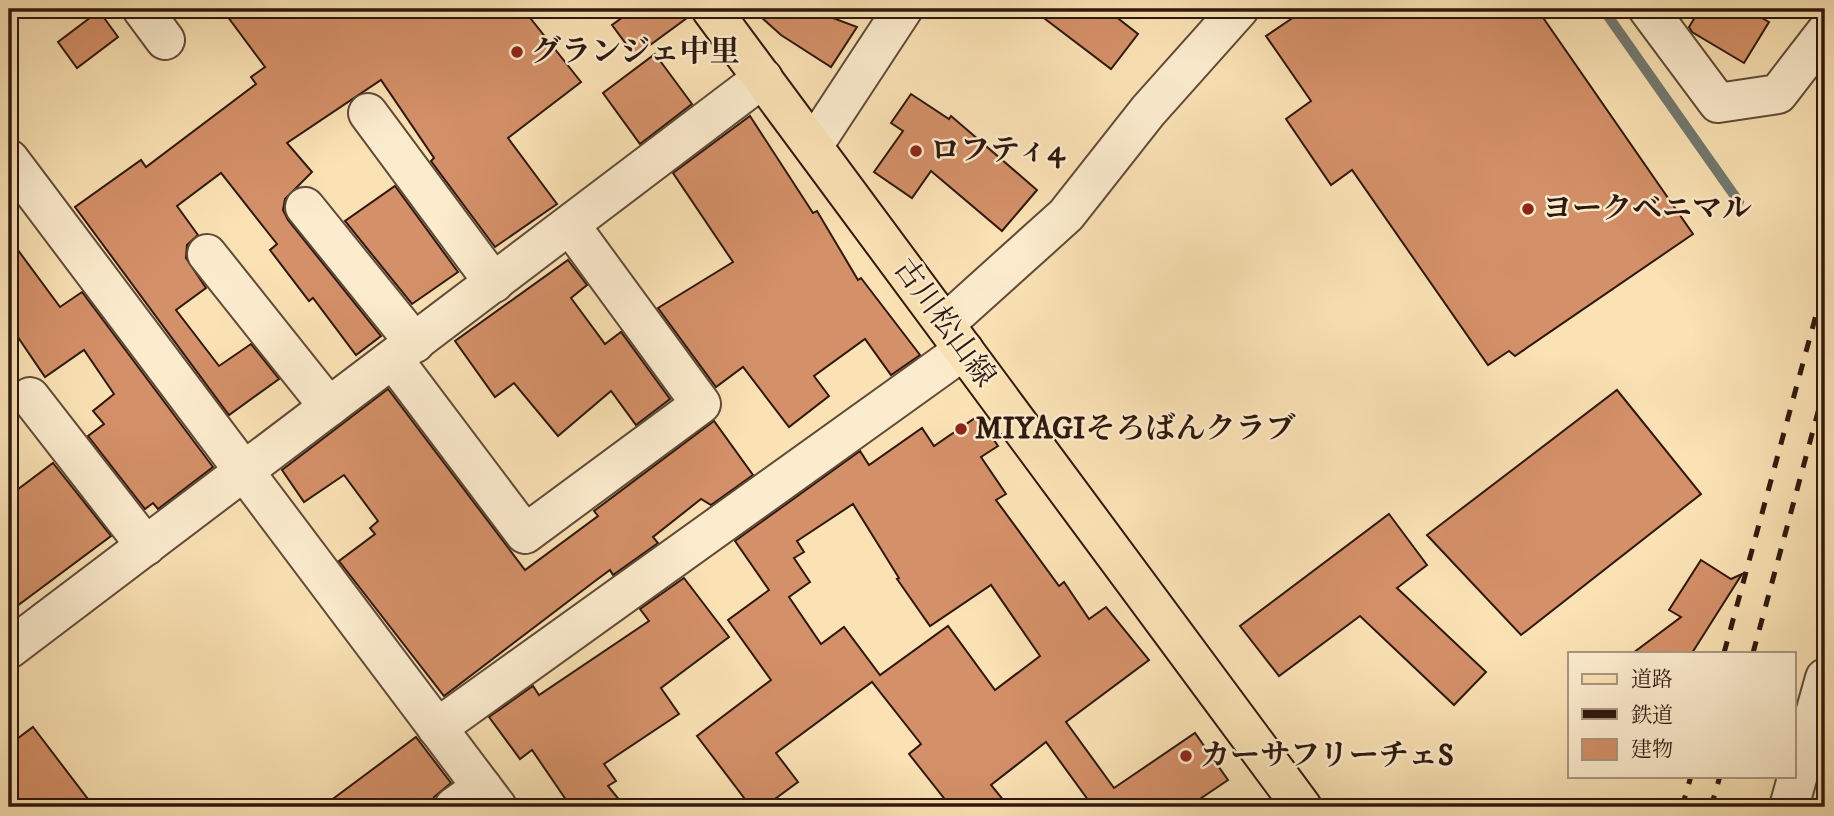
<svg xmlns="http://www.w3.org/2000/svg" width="1834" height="816" viewBox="0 0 1834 816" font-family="'IM FELL DW Pica','Noto Serif JP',serif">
	<rect width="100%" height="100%" fill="#fae2b4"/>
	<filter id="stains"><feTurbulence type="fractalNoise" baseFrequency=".00286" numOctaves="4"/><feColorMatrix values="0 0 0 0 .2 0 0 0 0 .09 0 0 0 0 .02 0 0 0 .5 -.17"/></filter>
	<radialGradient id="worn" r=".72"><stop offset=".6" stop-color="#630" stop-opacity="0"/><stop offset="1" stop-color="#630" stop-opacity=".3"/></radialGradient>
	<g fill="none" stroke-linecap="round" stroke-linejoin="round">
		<polyline stroke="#727a72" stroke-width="10" points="1603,9 1739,202"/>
	</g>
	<g fill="#d49068" stroke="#2e180e" stroke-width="2" fill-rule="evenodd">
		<polygon points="222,9 523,9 581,82 508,138 557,204 495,247 431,161 434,158 381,80 287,143 312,172 285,199 283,210 288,220 381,336 356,355 313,298 309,301 270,250 277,244 221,173 177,206 198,235 187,245 186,258 206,288 176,310 219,366 251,344 279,379 229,415 75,207 141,160 146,167 256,84 251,77 265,67"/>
		<polygon points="634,9 690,9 691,15 635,56 612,25"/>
		<polygon points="752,9 809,9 857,27 831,67 781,35"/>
		<polygon points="1032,9 1106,9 1138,34 1111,69"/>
		<polygon points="1306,9 1537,9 1693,234 1515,356 1509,351 1488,365 1352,170 1331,185 1286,119 1311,101 1266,36"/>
		<polygon points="1700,9 1746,9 1769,22 1744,63 1692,32 1689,27"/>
		<polygon points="99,11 118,37 77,68 58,42"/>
		<polygon points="655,54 692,104 640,144 603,93"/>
		<polygon points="911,94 949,119 951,116 1037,190 1002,231 931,171 912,198 874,172 903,131 891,123"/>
		<polygon points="750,116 813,213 817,211 858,280 861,278 920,355 891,375 865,339 814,376 829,396 789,427 743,367 716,387 658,308 733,262 673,173"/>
		<polygon points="395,186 458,272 412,304 345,221"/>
		<polygon points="9,238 60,307 82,292 213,467 158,509 153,503 145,509 88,436 104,424 93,411 114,394 84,350 45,377 9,324"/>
		<polygon points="568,260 587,285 571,298 605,344 621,332 670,399 636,425 611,391 558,436 514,383 495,397 455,341"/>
		<polygon points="388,389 525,570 598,516 594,511 714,421 753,475 711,505 701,499 653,537 658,543 613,575 610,570 595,581 444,696 339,561 375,534 370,528 378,521 344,475 304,502 282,470"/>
		<polygon points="1617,390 1701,494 1521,635 1427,535"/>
		<path d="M978,416L998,446L981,457L1006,494L996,500L1059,586L1064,582L1089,619L1106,607L1149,660L1066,722L1114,788L1195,733L1228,780L1188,807H1087L1091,804L1046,742L991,785L1009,807H951L909,754L921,744L872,682L776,753L798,782L764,807H751L697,736L771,680L728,620L769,590L735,541L860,451L869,465L922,428L934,446ZM853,504L899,578L897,579L930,626L991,585L1040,656L995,690L948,626L880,675L844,627L821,644L789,597L810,582L794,558L804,552L797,541Z"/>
		<polygon points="53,463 111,536 9,612 9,496"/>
		<polygon points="1389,514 1427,565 1397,588 1486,672 1454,705 1360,616 1279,676 1240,626"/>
		<polygon points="1701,560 1731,579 1742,574 1692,653 1633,653 1681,617 1669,610"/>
		<polygon points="684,578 729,637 661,688 679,714 604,764 616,781 608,786 625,807 571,807 532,750 520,759 489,717 533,686 539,695 649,621 640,609"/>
		<polygon points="33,727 94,807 17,807 9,796 9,745"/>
		<polygon points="416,737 451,783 434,797 432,807 322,807"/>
	</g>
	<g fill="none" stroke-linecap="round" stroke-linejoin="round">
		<g stroke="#614a38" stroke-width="42">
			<g id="minor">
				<polyline points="142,9 165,40"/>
				<polyline points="1648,9 1718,103 1778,94 1825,33"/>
				<polyline points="368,113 494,283"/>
				<polyline points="813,146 903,9"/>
				<polyline points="9,159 497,807"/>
				<polyline points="305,207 415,343"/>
				<polyline points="207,254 329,407"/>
				<polyline points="945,324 1066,215 1148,111 1239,9"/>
				<polyline points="393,359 525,534 701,404 570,225"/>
				<polyline points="30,397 146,546"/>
				<polyline points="9,649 763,78"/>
				<polyline points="437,728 964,350"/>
				<polyline points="454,807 482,787"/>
				<polyline points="1789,807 1825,678"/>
			</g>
		</g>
		<g stroke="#2e180e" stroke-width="42">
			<polyline id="major" points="711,9 1302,807"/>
		</g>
		<use href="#minor" stroke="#fcecce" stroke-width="38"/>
		<use href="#major" stroke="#fae2b4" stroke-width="38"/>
		<g stroke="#2e180e" stroke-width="5" stroke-dasharray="12 12" stroke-linecap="butt">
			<polyline points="1724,653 1825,282"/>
			<polyline points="1753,653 1825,386"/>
			<polyline points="1682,807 1691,776"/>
			<polyline points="1711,807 1720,776"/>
		</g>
	</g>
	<g fill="#8f2418" stroke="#fcecce" stroke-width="2.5">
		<circle cx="517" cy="52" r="7"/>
		<circle cx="916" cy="151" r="7"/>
		<circle cx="1528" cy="209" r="7"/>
		<circle cx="961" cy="429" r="7"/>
		<circle cx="1186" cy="756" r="7"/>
	</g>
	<g text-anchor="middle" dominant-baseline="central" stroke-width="5" stroke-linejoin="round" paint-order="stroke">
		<g font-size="30" font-weight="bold" fill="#2e180e" stroke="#fcecce" text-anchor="start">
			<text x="531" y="52">グランジェ中里</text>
			<text x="930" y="151">ロフティ4</text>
			<text x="1542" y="209">ヨークベニマル</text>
			<text x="975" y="429">MIYAGIそろばんクラブ</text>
			<text x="1200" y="756">カーサフリーチェS</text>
		</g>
		<g font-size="30" fill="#2e180e" stroke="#fcecce">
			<text transform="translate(944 323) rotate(54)">古川松山線</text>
		</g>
	</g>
	<rect width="1834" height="816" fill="none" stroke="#fae2b4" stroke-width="35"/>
	<rect x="10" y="10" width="1813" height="795" fill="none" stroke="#2e180e" stroke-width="3.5"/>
	<rect x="18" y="18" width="1799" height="781" fill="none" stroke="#2e180e" stroke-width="2"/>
	<rect x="1568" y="652" width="228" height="126" fill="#fcecce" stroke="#aa9781" stroke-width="2"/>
	<rect x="1582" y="674" width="35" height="10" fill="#fae2b4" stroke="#aa9781" stroke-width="2"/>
	<text x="1631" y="686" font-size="21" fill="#2e180e">道路</text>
	<rect x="1582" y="709" width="35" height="10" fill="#2e180e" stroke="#aa9781" stroke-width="2"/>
	<text x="1631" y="722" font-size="21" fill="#2e180e">鉄道</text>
	<rect x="1582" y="739" width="35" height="21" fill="#d49068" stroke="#aa9781" stroke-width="2"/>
	<text x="1631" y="756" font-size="21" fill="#2e180e">建物</text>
	<rect width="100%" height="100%" filter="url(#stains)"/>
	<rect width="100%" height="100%" fill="url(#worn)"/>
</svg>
